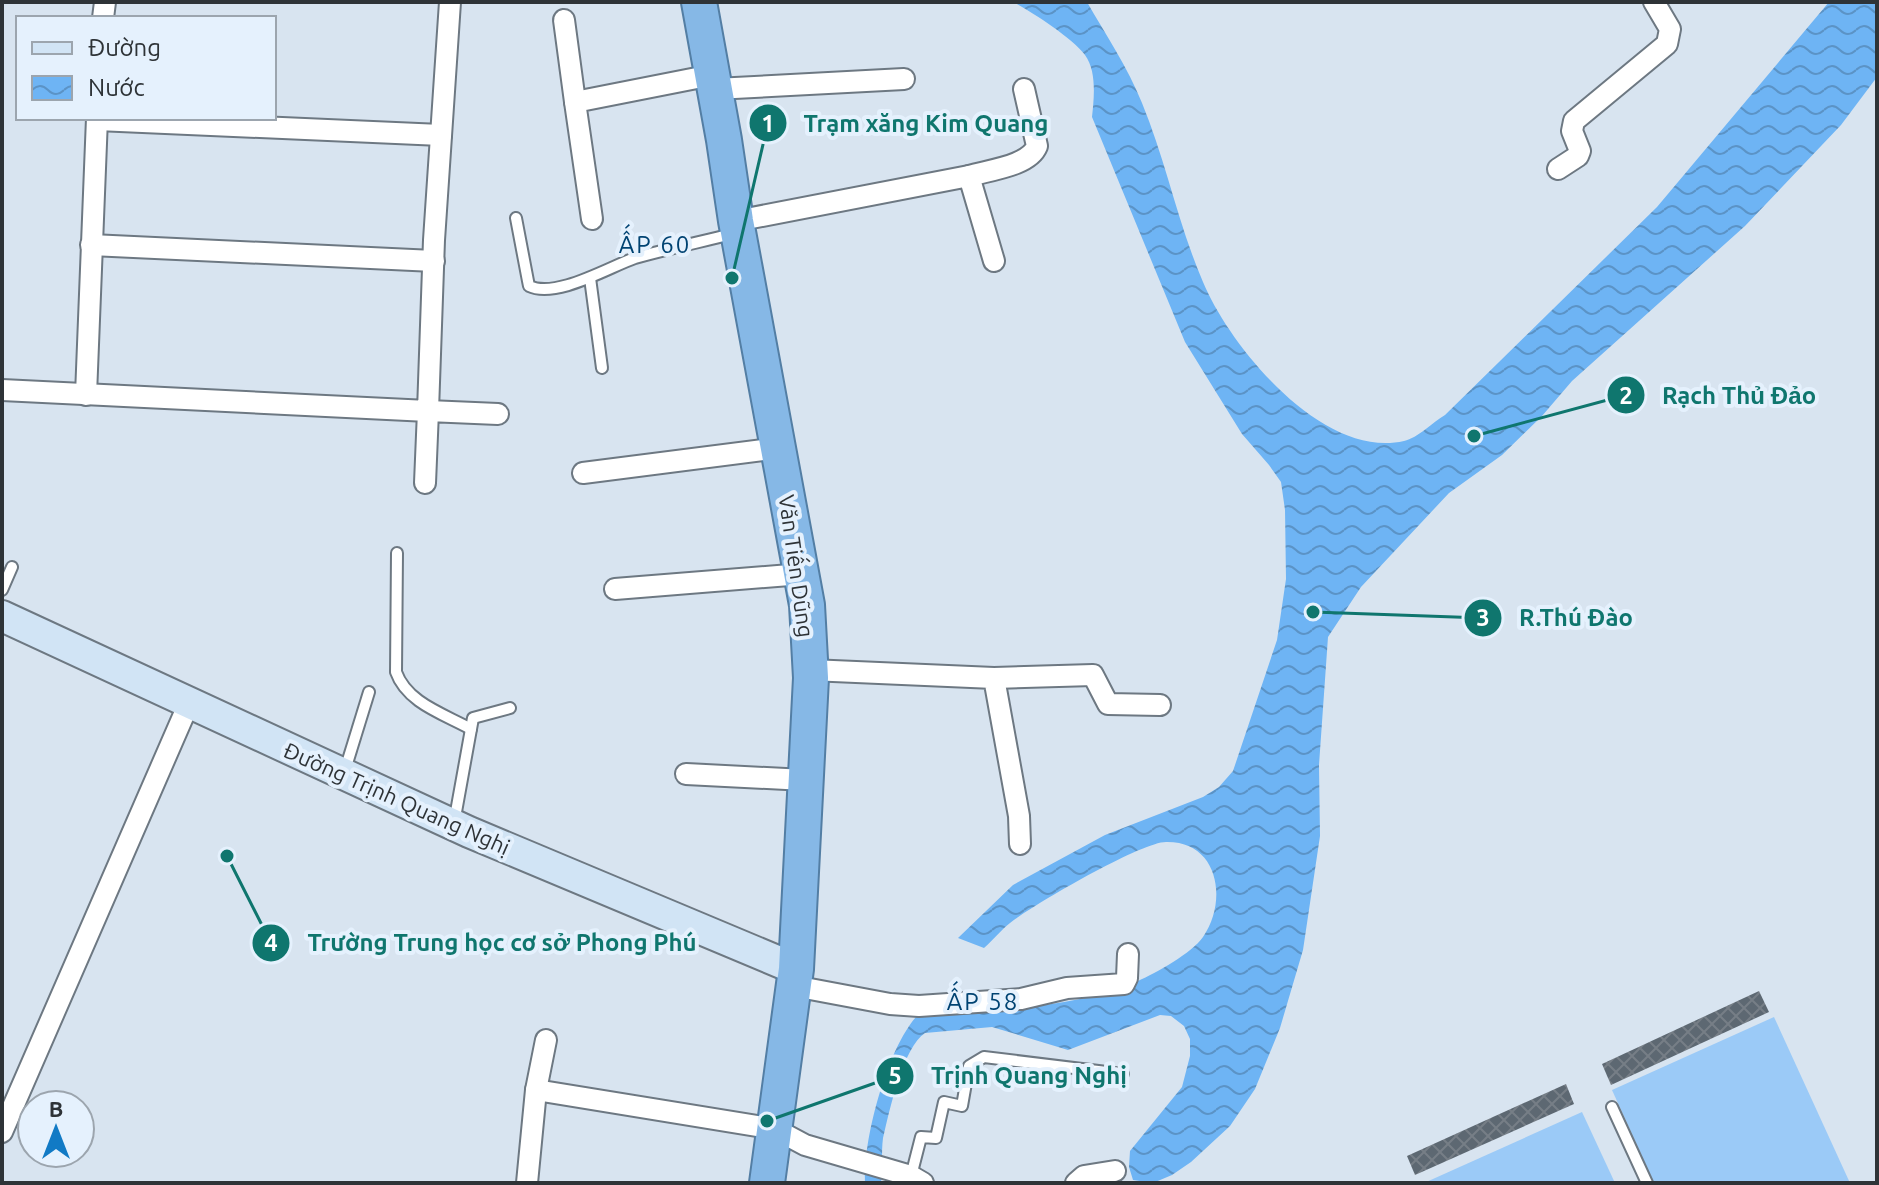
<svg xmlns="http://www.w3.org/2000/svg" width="1879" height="1185" viewBox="0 0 1879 1185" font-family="Ubuntu,sans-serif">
	<defs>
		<pattern id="water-waves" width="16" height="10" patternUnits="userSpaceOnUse" patternTransform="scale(2)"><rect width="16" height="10" fill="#6eb4f4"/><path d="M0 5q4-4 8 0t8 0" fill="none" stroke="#5b93c6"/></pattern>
		<pattern id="building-cross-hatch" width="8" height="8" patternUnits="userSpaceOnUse" patternTransform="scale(2)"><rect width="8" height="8" fill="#5d6872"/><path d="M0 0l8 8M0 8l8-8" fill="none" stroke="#767e86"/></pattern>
	</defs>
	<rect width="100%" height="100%" fill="#d8e4f0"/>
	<g fill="#9bcaf7">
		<polygon points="1774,1017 1850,1183 1654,1183 1612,1090"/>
		<polygon points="1582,1112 1615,1183 1424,1183"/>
	</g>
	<path fill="url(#water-waves)" d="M1013,2H1087C1106,35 1128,68 1142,103C1166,161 1178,224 1203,282C1230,347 1323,460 1404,441C1418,438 1433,422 1445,415L1657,207L1829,2H1877V77L1841,125L1745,226L1572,381L1542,416L1502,455L1449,493L1361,587L1328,637L1319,765L1320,836L1303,950L1280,1028L1255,1089L1230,1126L1191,1162L1172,1175L1153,1183L1133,1180L1129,1167L1130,1151L1182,1087L1190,1056V1039L1184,1026L1171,1016L1160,1015L1068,1050L992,1027L925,1033C903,1047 889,1112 883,1138C881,1153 883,1168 881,1183H865C863,1139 887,1050 916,1017C986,1009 1074,1010 1138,981C1156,973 1192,953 1203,937C1228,901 1219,841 1166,842C1141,842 1033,905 1010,923C1001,930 993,940 984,948L958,938L1013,885L1105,835L1203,797L1219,787L1233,771L1277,640L1286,579L1285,510L1281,482L1269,465L1242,434L1185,342L1092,117C1094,99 1097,71 1085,55C1072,38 1032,12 1013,2Z"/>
	<g fill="url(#building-cross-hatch)">
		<polygon points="1759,991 1769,1012 1611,1085 1602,1064"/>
		<polygon points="1566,1084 1574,1104 1415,1175 1407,1156"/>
	</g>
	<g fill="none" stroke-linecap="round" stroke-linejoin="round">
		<g stroke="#6d7882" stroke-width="14">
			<g id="service">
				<path d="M516,218L528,281L529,286C556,299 609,267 635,258C667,249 700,242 732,234"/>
				<polyline points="590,278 602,368"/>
				<path d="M397,553L396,672C407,703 444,714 471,729"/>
				<polyline points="2,590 12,567"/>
				<polyline points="345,770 369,692"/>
				<polyline points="454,823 473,718 510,708"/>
				<polyline points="1612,1107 1647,1183"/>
				<polyline points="911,1176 921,1137 936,1138 944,1102 962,1106 969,1066 984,1057 1123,1074"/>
			</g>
		</g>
		<g stroke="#6d7882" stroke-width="24">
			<g id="minor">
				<polyline points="103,18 105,2"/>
				<polyline points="564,20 575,102"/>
				<polyline points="715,89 904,79"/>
				<polyline points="97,120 441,135"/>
				<polyline points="1558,169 1578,156 1580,151 1572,131 1574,121 1667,44 1670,29 1654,2"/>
				<path d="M969,176C989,170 1029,166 1037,146L1024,89"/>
				<polyline points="592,219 575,102 712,75"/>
				<polyline points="736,221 969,176 994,261"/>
				<polyline points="91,245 434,261"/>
				<polyline points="2,390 428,411 434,240 450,2"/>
				<polyline points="86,395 97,118"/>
				<polyline points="583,473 779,448"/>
				<polyline points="425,483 428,411 498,414"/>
				<polyline points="615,589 802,574"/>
				<polyline points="810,670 994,678 1019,816 1020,844"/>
				<polyline points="994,678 1093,675 1108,704 1160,705"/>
				<polyline points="686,774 805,780"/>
				<polyline points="794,986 890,1004 919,1006 1021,999 1067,988 1124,984 1127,978 1128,954"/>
				<polyline points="536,1090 775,1129 805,1145 911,1176 923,1183"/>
				<polyline points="2,1132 189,703"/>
				<polyline points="527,1183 536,1090 546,1040"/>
				<polyline points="1076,1183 1084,1176 1115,1171"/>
			</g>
		</g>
		<g stroke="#6d7882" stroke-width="34">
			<polyline id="secondary" points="2,616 469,832 796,969"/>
		</g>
		<g stroke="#537ea4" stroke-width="38">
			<polyline id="trunk" points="699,2 724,140 736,221 807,605 811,678 796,969 767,1183"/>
		</g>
		<use href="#service" stroke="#fff" stroke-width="10"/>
		<use href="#minor" stroke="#fff" stroke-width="20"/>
		<use href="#secondary" stroke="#d1e4f5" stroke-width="30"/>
		<use href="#trunk" stroke="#86b8e6" stroke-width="34"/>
	</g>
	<g text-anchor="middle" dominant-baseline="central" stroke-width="8" stroke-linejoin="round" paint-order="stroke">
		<g font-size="22" fill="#2e3337" stroke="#e5f1fd">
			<text transform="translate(797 566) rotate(82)">Văn Tiến Dũng</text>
			<text transform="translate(397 798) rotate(24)">Đường Trịnh Quang Nghị</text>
		</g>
		<g font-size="24" letter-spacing="2" fill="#004372" stroke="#e5f1fd">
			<text x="655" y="244">ẤP 60</text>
			<text x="983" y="1001">ẤP 58</text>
		</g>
	</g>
	<path fill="none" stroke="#0f766e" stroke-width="3" d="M732 278L768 123M1474 436L1626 395M1313 612L1483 618M227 856L271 943M767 1121L895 1076"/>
	<g fill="#0f766e" stroke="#e5f1fd" stroke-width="3">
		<circle cx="732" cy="278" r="8"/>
		<circle cx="1474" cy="436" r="8"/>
		<circle cx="1313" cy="612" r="8"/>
		<circle cx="227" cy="856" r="8"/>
		<circle cx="767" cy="1121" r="8"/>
		<circle cx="768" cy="123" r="20"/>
		<circle cx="1626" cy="395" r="20"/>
		<circle cx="1483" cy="618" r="20"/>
		<circle cx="271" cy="943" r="20"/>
		<circle cx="895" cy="1076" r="20"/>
	</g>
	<g font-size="24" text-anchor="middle" font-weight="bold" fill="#fff">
		<text x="768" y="132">1</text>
		<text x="1626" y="404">2</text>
		<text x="1483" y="626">3</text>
		<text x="271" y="951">4</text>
		<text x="895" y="1084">5</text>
	</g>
	<g font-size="24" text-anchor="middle" font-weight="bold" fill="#0f766e" stroke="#e5f1fd" stroke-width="8" stroke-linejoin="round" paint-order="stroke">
		<text x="926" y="132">Trạm xăng Kim Quang</text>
		<text x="1739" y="404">Rạch Thủ Đảo</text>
		<text x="1576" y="626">R.Thú Đào</text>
		<text x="502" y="951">Trường Trung học cơ sở Phong Phú</text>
		<text x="1029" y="1084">Trịnh Quang Nghị</text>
	</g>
	<rect width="1879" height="1185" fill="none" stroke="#2e3337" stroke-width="8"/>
	<rect x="16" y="16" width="260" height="104" fill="#e5f1fd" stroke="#9ca5ae" stroke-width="2"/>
	<rect x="32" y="42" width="40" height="12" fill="#d1e4f5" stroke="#9ca5ae" stroke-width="2"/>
	<text x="88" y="56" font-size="24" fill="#2e3337">Đường</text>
	<rect x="32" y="76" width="40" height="24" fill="url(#water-waves)" stroke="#9ca5ae" stroke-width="2"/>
	<text x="88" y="96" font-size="24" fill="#2e3337">Nước</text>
	<g transform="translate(56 1129)"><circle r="38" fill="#e5f1fd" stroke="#9ca5ae" stroke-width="2"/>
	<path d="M0-6L14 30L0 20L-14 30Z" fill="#117ac5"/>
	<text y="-12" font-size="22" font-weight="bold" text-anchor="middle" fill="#2e3337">B</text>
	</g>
</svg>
